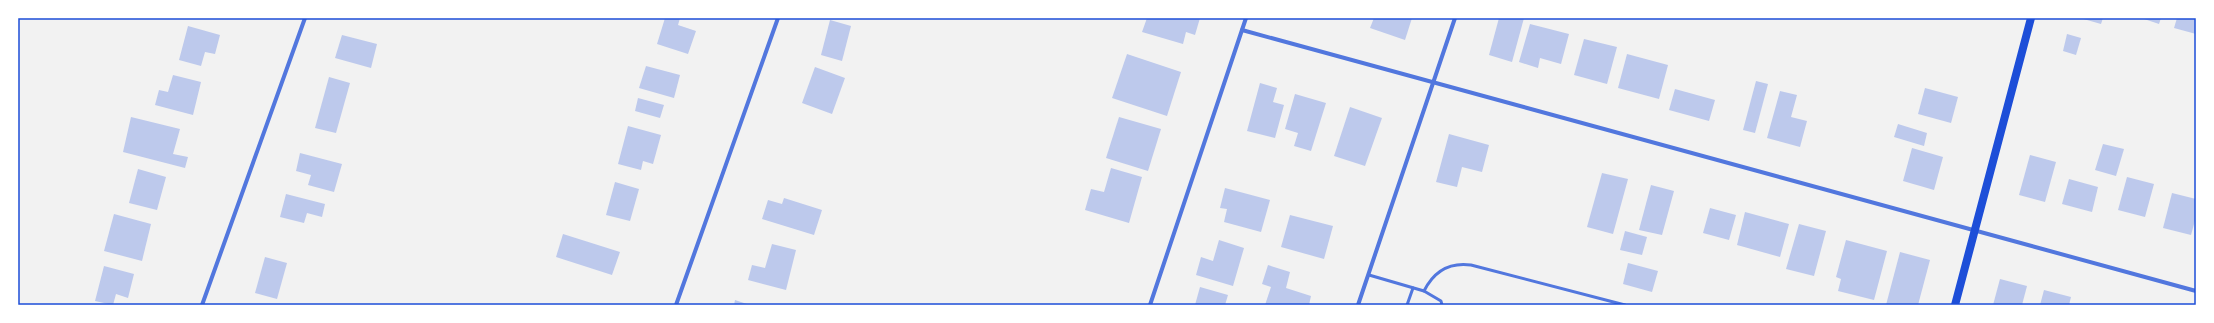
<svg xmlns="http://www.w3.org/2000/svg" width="2214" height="323" viewBox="0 0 2214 323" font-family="'IBM Plex Serif',serif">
	<rect width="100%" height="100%" fill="#f2f2f2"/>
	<g fill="#bdc9ec">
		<polygon points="665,18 680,18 678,25 696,31 688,54 657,44"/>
		<polygon points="1147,18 1200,18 1195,35 1186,32 1183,44 1142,32"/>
		<polygon points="1374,18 1412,18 1405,40 1370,28"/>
		<polygon points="1499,18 1524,18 1512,62 1489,55"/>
		<polygon points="2080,18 2103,18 2101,24"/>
		<polygon points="2141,18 2161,18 2159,24"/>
		<polygon points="2177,18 2196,18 2196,34 2174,28"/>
		<polygon points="830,20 851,26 842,61 821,55"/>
		<polygon points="1530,24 1569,34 1561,64 1540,58 1538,68 1519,62"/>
		<polygon points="188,26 220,35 215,54 205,52 201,66 179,60"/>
		<polygon points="2067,34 2081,38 2076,55 2063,51"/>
		<polygon points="342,35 377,44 371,68 335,58"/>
		<polygon points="1584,39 1617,47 1607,84 1574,75"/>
		<polygon points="1127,54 1181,72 1167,116 1112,98"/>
		<polygon points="1627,54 1668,65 1659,99 1618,88"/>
		<polygon points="646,66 680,75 674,98 639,88"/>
		<polygon points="815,67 845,78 832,114 802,103"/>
		<polygon points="173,75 201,82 193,115 155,105 159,90 168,92"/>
		<polygon points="329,77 350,83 336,133 315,128"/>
		<polygon points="1756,81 1768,84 1755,133 1743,130"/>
		<polygon points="1260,83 1277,88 1273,102 1284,105 1275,138 1247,131"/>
		<polygon points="1925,88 1958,97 1951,123 1918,114"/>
		<polygon points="1675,89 1715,100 1709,121 1669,110"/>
		<polygon points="1780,91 1797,95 1791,117 1807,121 1800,147 1767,138"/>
		<polygon points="1295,94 1326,103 1311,151 1294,146 1298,133 1285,129"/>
		<polygon points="638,98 664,105 660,118 635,111"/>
		<polygon points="1350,107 1382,118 1365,166 1334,156"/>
		<polygon points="131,117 180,129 173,154 188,157 185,168 123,152"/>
		<polygon points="1119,117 1161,129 1148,171 1106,158"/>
		<polygon points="1898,124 1927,133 1924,146 1894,137"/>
		<polygon points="628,126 661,135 653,164 643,161 641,170 618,164"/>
		<polygon points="1449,134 1489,145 1482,172 1462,167 1457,187 1436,182"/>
		<polygon points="2103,144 2124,149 2116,176 2095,170"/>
		<polygon points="1912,148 1943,157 1934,190 1903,181"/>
		<polygon points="300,153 342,164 334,192 308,185 311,175 296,171"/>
		<polygon points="2030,155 2056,162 2045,202 2019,195"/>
		<polygon points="1111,168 1142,177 1129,223 1085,210 1091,189 1104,192"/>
		<polygon points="138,169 166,177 157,210 129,203"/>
		<polygon points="1602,173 1628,179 1613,234 1587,227"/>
		<polygon points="2127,177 2154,184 2145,217 2118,210"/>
		<polygon points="2069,179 2098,187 2092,212 2062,204"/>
		<polygon points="615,182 639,189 630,221 606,215"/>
		<polygon points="1651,185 1674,191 1662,235 1639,230"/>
		<polygon points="1225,188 1270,200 1261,232 1224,222 1227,209 1220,208"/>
		<polygon points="2172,193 2196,199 2196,217 2191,235 2163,228"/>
		<polygon points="286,194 325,204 322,217 307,213 304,223 280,217"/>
		<polygon points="784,198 822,210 814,235 762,219 768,200 782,204"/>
		<polygon points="1710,208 1736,215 1729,240 1703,233"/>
		<polygon points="1745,212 1789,224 1780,257 1737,245"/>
		<polygon points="114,214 151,224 142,261 104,251"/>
		<polygon points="1290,215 1333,226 1324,259 1281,247"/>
		<polygon points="1799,224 1826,231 1814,276 1786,269"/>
		<polygon points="1625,231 1647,237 1642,255 1620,250"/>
		<polygon points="563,234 620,252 612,275 556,257"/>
		<polygon points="1219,240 1244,248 1233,286 1196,275 1201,257 1213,261"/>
		<polygon points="1846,240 1887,251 1874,300 1838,291 1841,279 1836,277"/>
		<polygon points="772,244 796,250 786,290 748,280 752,265 765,268"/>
		<polygon points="1900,252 1930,260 1918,305 1886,305"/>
		<polygon points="265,257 287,263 277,299 255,293"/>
		<polygon points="1628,263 1658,271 1652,292 1623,284"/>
		<polygon points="1268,265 1290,272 1286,288 1311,296 1309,305 1265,305 1271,287 1262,284"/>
		<polygon points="104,266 134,274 128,298 116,294 113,305 95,301"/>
		<polygon points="2000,279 2027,286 2022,305 1993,305"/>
		<polygon points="1200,287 1228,295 1225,305 1195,305"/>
		<polygon points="2044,290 2071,297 2069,305 2040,305"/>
		<polygon points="735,300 750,305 734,305"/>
	</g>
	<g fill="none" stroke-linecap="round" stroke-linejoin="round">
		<g stroke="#5277de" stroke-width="3">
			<polyline points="1369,275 1424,291 1441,301 1442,305"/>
			<path d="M1424,291C1434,271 1449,262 1471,265L1625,305"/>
			<polyline points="1407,305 1413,288"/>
		</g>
		<g stroke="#5277de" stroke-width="4">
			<polyline points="1242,30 2196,291"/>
			<polyline points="202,305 305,18"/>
			<polyline points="676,305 778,18"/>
			<polyline points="1150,305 1246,18"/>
			<polyline points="1358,305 1455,18"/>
		</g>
		<polyline stroke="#1d4ed8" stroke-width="8" points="1955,305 2031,18"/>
	</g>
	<rect width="2214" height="323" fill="none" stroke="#ffffff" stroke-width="38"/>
	<rect x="19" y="19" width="2176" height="285" fill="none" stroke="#1d4ed8" stroke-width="1.5"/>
</svg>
